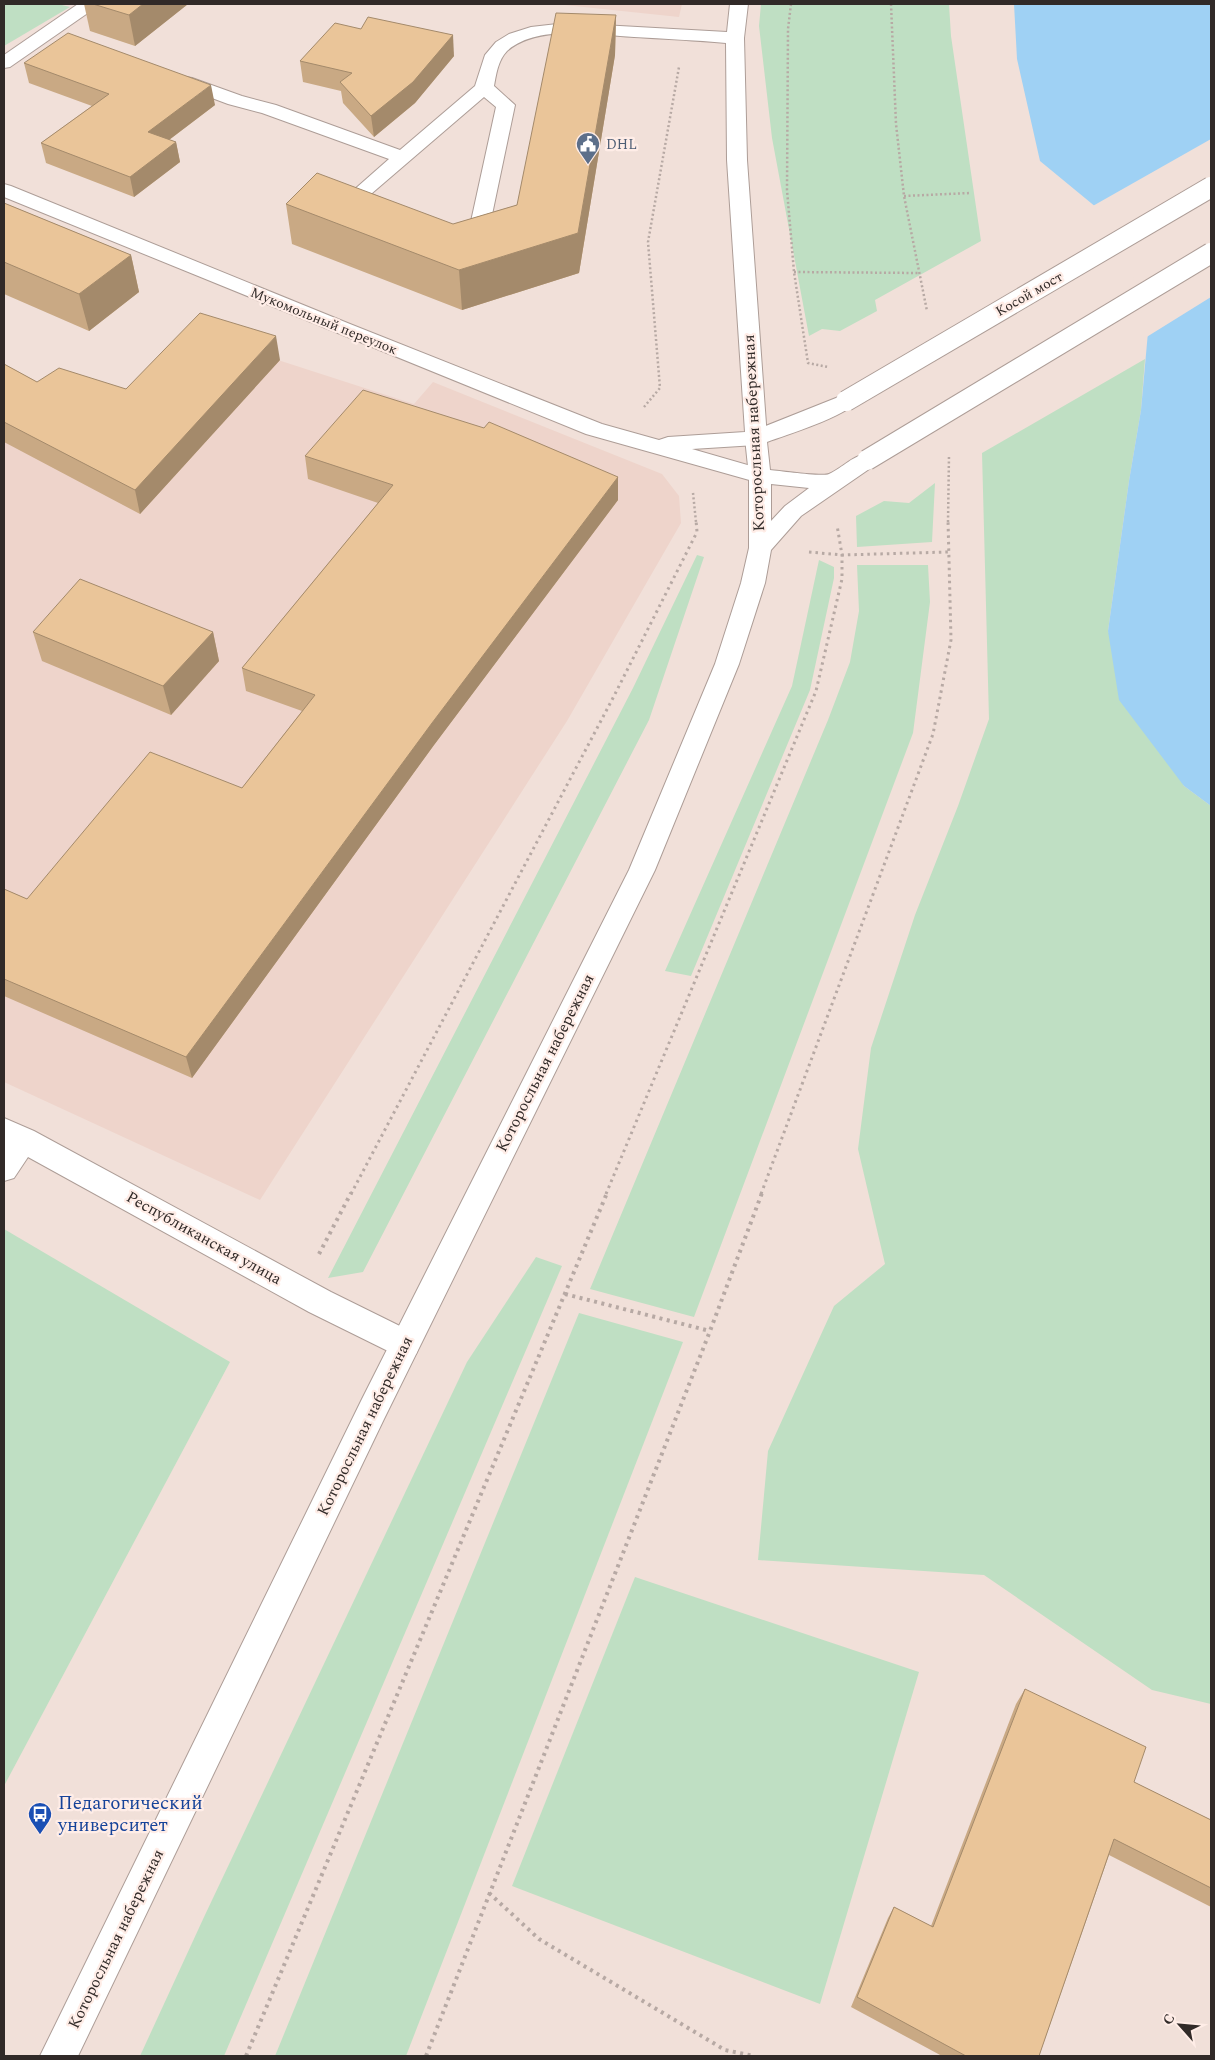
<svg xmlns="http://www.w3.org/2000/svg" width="1215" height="2060" viewBox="0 0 1215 2060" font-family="Spectral,serif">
	<rect width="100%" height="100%" fill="#f1e0d9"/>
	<g fill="#eed4cb">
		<polygon points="555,4 682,4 679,17"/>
		<polygon points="204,336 414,404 433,382 662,474 679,496 681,523 567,721 260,1200 4,1082 4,384 131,413"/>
	</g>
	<g fill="#bfdfc3">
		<polygon points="4,4 58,4 70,7 4,46"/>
		<polygon points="761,4 949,4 951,36 981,241 875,300 877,311 840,331 822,329 809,336 772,138 759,26"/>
		<polygon points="1145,359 1141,410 1129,481 1108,631 1184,786 1211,806 1211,1704 1152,1690 984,1575 758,1560 768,1451 834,1306 885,1264 858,1149 871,1048 915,915 958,806 989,719 982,453"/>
		<polygon points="935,483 932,542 857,547 856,516 884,501 909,503"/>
		<polygon points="697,555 704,557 649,720 363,1272 328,1278 633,688"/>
		<polygon points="819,560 834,567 834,578 810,690 691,976 665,971 792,686"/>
		<polygon points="857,565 928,565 930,602 913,733 694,1317 590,1289 828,720 850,662 859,611"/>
		<polygon points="4,1229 230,1362 4,1786"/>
		<polygon points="536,1257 562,1266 224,2056 140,2056 204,1917 467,1362"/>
		<polygon points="579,1313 683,1342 406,2056 275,2056"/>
		<polygon points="635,1577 919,1672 820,2004 512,1886"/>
	</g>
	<polygon fill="#9fd1f4" points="1014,4 1211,4 1211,806 1184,786 1119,700 1108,631 1129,481 1141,410 1148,332 1125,231 1040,161 1017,59"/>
	<polygon fill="#f1e0d9" points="1211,139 1211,297 1145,338 1146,332 1123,233 1091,207"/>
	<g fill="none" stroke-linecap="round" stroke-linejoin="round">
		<g stroke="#ad9d97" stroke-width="2">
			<g id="minor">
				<polygon points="78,4 98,4 95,8 10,67 4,68 4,55"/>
				<path d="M730,4H748L744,38L747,160L767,438L764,443L756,445L692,449L768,471L771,476L768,481L760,483L586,434L4,197V184L11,186L350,324L602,424L659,440L668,437L745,432L727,160L726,43C695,40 665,39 634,37C597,35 537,24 507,51C498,60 496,75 494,86L515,105L489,229C481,240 455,245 446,233L449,229L470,226L496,107L484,97L371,194L390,202L393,206L390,210L383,212L376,210L350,200L347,196L389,159L262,113L228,104L180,86L177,82L180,78L186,77L192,78L242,96L276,105L400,150L475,86L485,55L496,42L509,34L531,27L566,23L727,32Z"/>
				<polygon points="4,1118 34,1131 331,1292 416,1334 420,1344 416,1354 405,1358 394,1354 309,1312 28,1157 14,1178 4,1181"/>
			</g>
		</g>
		<g stroke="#ad9d97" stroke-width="2">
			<path id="major" d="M846,394L854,396L857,401C847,416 786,435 767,442L770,470C781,471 822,477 829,474C845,467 857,450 875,455L878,460L875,465L801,516L771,550L765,583L739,664L655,870L384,1419L78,2056H40L362,1399L629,870L715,664L741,583L749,548V476L745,438L748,433ZM771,484L809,488L785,506L771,521Z"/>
		</g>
		<g stroke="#b7a9a4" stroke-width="2.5" stroke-dasharray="2 2.5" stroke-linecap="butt">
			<polyline points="791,4 788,29 787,190 794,272 808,363 828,367"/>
			<polyline points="891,4 896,124 904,196 927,311"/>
			<polyline points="904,196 970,193"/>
			<polyline points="794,272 918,273"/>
			<polyline points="644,407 660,388 648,242 679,67"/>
			<polyline points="693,493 696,522"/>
			<polyline points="948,522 949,455"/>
		</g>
		<g stroke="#b7a9a4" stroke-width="3" stroke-dasharray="2.5 4" stroke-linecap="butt">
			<polyline points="809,552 842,555 948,552"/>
			<polyline points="351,1194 614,696 697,532 696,520"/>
			<polyline points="606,1194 816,691 842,579 842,555 837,525"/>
			<polyline points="761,1194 933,734 951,640 948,520"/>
		</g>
		<g stroke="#b7a9a4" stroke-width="4" stroke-dasharray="3 4.5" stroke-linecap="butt">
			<polyline points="319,1254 351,1193"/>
			<polyline points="565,1294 710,1331"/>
			<polyline points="489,1893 539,1939 725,2050 754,2056"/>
			<polyline points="246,2056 607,1193"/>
			<polyline points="426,2056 710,1331 762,1193"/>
		</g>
		<use href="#minor" fill="#fff" fill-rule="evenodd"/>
		<use href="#major" fill="#fff" fill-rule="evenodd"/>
		<g stroke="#ad9d97" stroke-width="22" stroke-linecap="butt">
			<g id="major-bridge">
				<polyline points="846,401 1211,187"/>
				<polyline points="867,460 1211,253"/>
			</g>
		</g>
		<use href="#major-bridge" stroke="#fff" stroke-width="20"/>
	</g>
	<g fill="#c9a984">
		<polygon points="84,4 188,4 135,46 90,31"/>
		<polygon points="616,15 615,55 579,273 462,310 292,244 286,204 453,224 517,205"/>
		<polygon points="454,56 415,103 374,137 343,103 341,91 303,82 300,61"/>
		<polygon points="24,63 215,105 169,140 176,142 180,162 134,197 46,163 41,143 92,106 29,83"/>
		<polygon points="4,203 131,255 139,292 89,331 4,294"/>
		<polygon points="280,360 140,514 4,442 4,364 37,382 126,389"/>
		<polygon points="305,456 618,477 618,500 434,745 192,1078 4,996 4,889 27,899 242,788 302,711 246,691 242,668 378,503 308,479"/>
		<polygon points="33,632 213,632 219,661 171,715 42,661"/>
		<polygon points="1025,1689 1134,1782 1211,1820 1211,1907 1109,1855 1039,2056 942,2056 851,2007 888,1918 894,1907 931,1926 1016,1704"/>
	</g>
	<g fill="#a48a6b">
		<polygon points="143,4 188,4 135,46 129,15"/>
		<polygon points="616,15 615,55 579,273 462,310 459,270 578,233"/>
		<polygon points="453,35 454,56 415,103 374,137 371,116"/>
		<polygon points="211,85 215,105 153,152 148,132"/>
		<polygon points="176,142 180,162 134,197 130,177"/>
		<polygon points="131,255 139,292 89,331 79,294"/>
		<polygon points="276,336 280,360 140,514 135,490"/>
		<polygon points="618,477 618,500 434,745 192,1078 186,1057 432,723"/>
		<polygon points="213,632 219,661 171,715 163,686"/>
	</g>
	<g fill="#eac599" stroke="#a48a6b">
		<polygon points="93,4 143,4 129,15"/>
		<polygon points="556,13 616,15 578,233 459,270 286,204 317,173 453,224 517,205"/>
		<polygon points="368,17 453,35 413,82 371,116 340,82 352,73 300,61 335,23 361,29"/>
		<polygon points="68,33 211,85 148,132 176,142 130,177 41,143 109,94 24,63"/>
		<polygon points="4,203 131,255 79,294 4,262"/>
		<polygon points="200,313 276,336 135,490 4,422 4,364 37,382 59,368 126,389"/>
		<polygon points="363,390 484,428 489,422 618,477 432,723 186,1057 4,979 4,889 27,899 150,752 242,788 315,695 242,668 393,485 305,456"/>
		<polygon points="80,579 213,632 163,686 33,632"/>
		<polygon points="1025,1689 1146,1747 1134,1782 1211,1820 1211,1888 1114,1839 1039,2056 966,2056 857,1997 894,1907 933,1927"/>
	</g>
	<defs>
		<g id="civic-pin" transform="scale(1.25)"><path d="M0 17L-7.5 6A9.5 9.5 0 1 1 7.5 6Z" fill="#5c6f8a" stroke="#ffede7"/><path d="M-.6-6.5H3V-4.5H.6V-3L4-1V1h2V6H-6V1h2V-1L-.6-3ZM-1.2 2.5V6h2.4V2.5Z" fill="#fff"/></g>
		<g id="bus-pin" transform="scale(1.25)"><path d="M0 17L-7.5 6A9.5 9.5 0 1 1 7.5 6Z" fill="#1a4fb4" stroke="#ffede7"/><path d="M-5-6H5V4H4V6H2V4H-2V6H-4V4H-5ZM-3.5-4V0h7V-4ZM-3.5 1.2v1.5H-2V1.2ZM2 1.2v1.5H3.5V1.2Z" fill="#fff"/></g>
	</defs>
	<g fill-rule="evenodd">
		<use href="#civic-pin" x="588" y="144"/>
		<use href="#bus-pin" x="40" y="1814"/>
	</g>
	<g text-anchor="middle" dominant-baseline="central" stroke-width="4.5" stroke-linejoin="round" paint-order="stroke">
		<g font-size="14" fill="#4e5e75" stroke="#ffede7" text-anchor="start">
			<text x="606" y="144">DHL</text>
		</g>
		<g font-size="14" fill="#312a28" stroke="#ffede7">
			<text transform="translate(1029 294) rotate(-30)">Косой мост</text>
			<text transform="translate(324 321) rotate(22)">Мукомольный переулок</text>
		</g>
		<g font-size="16" fill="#312a28" stroke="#ffede7">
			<text transform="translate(754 433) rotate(-93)">Которосльная набережная</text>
			<text transform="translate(545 1063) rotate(-63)">Которосльная набережная</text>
			<text transform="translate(204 1238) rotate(29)">Республиканская улица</text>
			<text transform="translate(365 1426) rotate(-64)">Которосльная набережная</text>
			<text transform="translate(116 1939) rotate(-64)">Которосльная набережная</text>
		</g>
		<g font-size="19" fill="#164399" stroke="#ffede7" text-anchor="start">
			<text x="58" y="1803">Педагогический<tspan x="58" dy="22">университет</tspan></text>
		</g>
	</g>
	<rect width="1215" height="2060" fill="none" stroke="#312a28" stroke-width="10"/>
	<g transform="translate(1180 2025) rotate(297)" stroke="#ffede7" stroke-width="4" paint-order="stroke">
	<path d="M0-4L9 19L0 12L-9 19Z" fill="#312a28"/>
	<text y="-8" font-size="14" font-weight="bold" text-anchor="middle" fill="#312a28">С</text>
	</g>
</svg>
